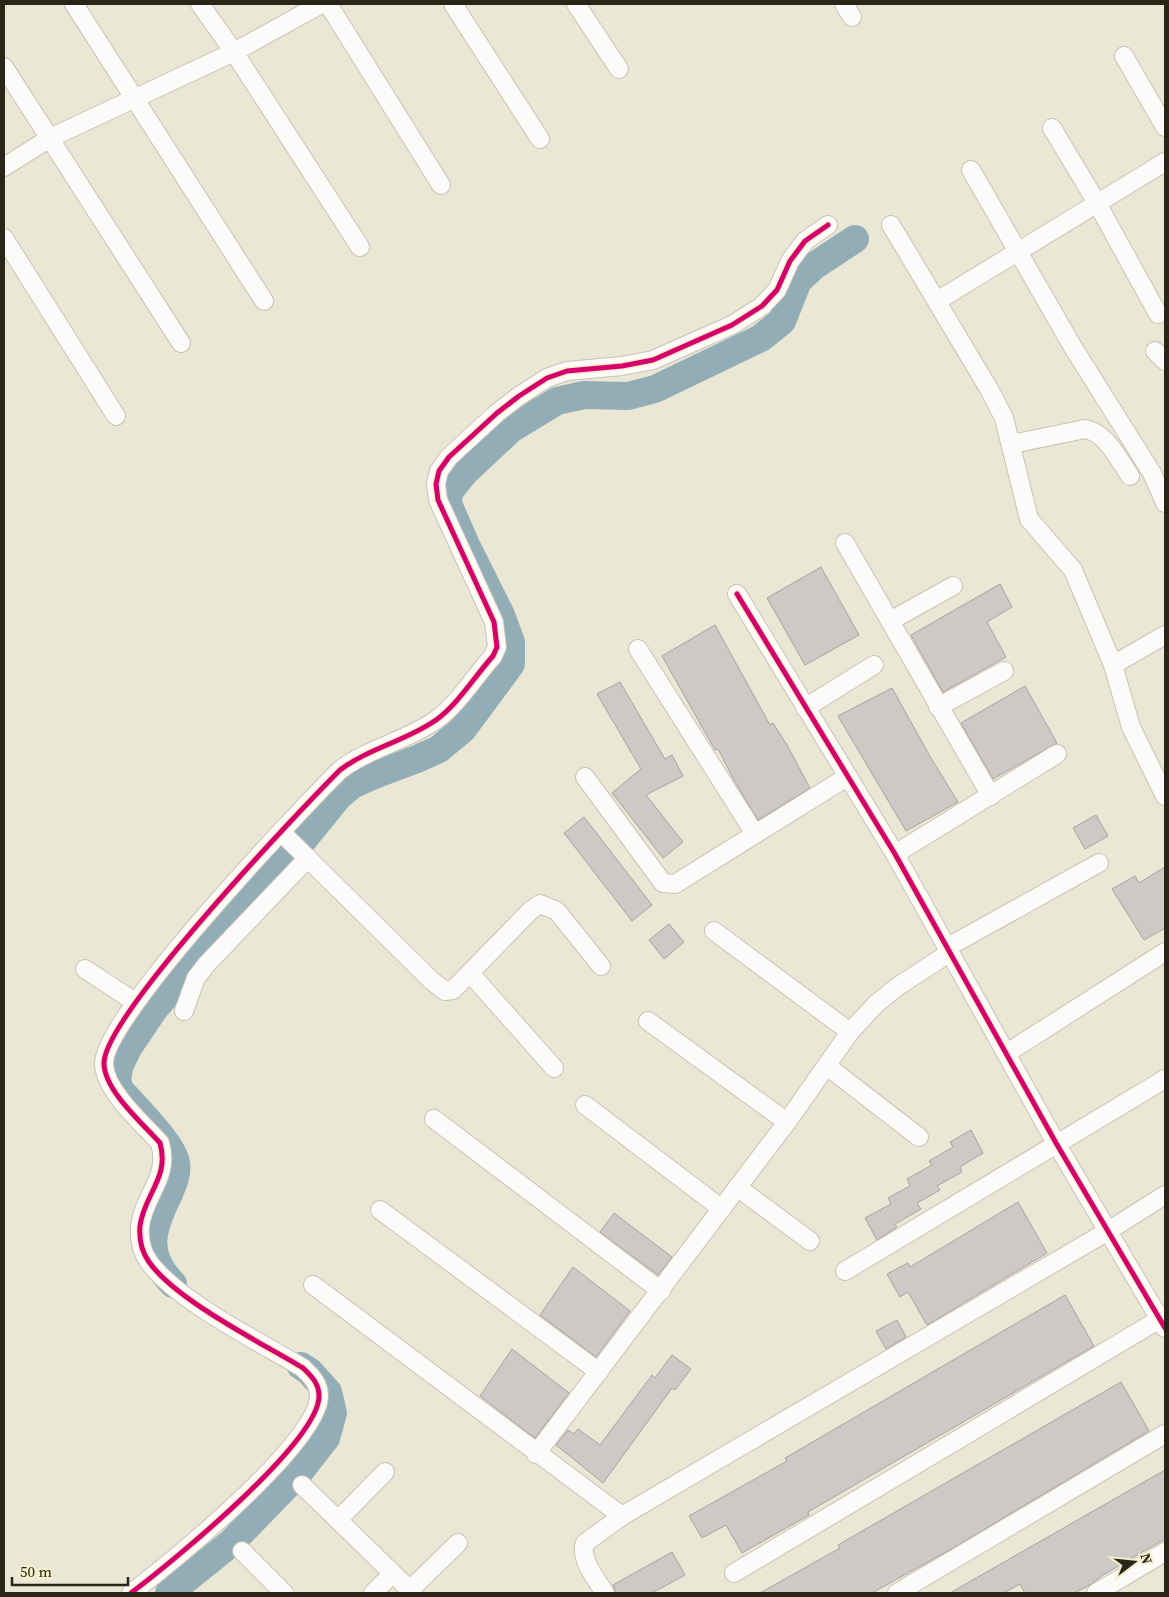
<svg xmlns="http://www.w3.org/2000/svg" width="1169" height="1597" viewBox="0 0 1169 1597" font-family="'Source Serif 4',serif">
	<rect width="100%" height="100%" fill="#ebe7d5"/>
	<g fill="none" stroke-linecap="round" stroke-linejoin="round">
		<g stroke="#93adb7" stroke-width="28">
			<path d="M173,1284C144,1254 151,1231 168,1196C172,1186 178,1175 176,1163C174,1145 133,1105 120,1090L117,1081L119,1067L128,1048L155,1008L291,855L339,796L352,785L372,776L417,759L439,749L463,729L511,664V642L501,615L466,545L448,504L449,492L464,473L511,429L557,401L584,395L628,396L655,389L761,338L782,321L798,281L814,266L855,239"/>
			<polyline points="169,1593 231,1543 298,1474 326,1438 333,1413 328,1392 309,1371 301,1366"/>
		</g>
	</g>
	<g fill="#cdc9c6" stroke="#a6a3a0">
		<polygon points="821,567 859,635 805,665 767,598"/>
		<polygon points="1000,584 1012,607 987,622 1006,657 943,692 911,635"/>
		<polygon points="715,625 770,725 773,723 787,745 810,788 758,820 734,780 718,749 715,750 662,656"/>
		<polygon points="620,682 665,759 672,755 683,776 646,795 683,842 663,858 612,793 641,769 597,694"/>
		<polygon points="1025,686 1057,743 993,779 961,723"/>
		<polygon points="892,688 931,758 958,802 906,831 838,716"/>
		<polygon points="1096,815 1108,836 1085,849 1073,828"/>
		<polygon points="584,817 652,905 632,921 564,833"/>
		<polygon points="1165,867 1165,928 1144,940 1112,889 1135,876 1139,883"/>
		<polygon points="669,924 684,942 664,959 649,940"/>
		<polygon points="971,1130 983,1153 960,1167 962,1172 937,1186 940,1190 917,1203 921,1209 895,1224 897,1227 877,1240 865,1218 891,1204 888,1198 910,1186 907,1179 932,1165 929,1161 953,1147 950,1142"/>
		<polygon points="1018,1202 1047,1253 927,1325 908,1292 900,1297 887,1274 908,1263 910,1267"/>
		<polygon points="614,1213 672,1257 658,1275 600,1232"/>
		<polygon points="573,1267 630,1311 596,1357 540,1315"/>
		<polygon points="1065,1295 1094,1346 808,1512 809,1515 742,1553 726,1525 702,1538 689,1516 787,1461 785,1458"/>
		<polygon points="897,1320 906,1337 886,1349 876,1331"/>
		<polygon points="512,1349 569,1393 535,1438 480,1396"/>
		<polygon points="672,1355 691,1369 675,1390 672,1388 603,1483 556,1445 568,1430 574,1434 578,1429 600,1445 652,1375 655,1378"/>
		<polygon points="1121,1382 1149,1431 953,1548 872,1593 760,1593 840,1548 838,1545"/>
		<polygon points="1165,1470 1165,1539 1103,1575 1090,1585 1074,1593 1025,1593 1020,1584 1004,1593 950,1593"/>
		<polygon points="672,1552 685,1575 652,1593 616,1593 613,1585"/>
	</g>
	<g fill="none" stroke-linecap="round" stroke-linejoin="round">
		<g stroke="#c7c4b5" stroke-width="20">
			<g id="minor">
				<polyline points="74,4 264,301"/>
				<polyline points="200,4 234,52 360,247"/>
				<polyline points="328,4 441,185"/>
				<polyline points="453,4 540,139"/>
				<polyline points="576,4 619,69"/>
				<polyline points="844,4 852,17"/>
				<polyline points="1124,56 1165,127"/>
				<polyline points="4,67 181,343"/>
				<polyline points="1052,128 1097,203 1158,314"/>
				<polyline points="4,167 50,138 234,52 321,4"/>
				<polyline points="971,170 1074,349 1152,473 1165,503"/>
				<polyline points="891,225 989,389 1004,418 1029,519 1073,570 1113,665 1131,727 1165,796"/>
				<polyline points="4,238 116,416"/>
				<polyline points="937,301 1165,162"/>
				<polyline points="1155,351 1165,361"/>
				<path d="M1012,444L1085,429C1107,433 1118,459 1130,476"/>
				<polyline points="845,543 991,796"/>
				<polyline points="737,594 895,854 1056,1143 1165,1328"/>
				<polyline points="890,621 953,586"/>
				<polyline points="638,649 755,834"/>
				<polyline points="1113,665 1165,635"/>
				<polyline points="938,707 1004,671"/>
				<polyline points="805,708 874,665"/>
				<polyline points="585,777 663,883 675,884 847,777"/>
				<polyline points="281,832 432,981 445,991 453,990 531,910 540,904 557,911 601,966"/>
				<polyline points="895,854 1057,754"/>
				<polyline points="714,931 850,1032"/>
				<polyline points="946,948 1099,863"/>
				<polyline points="85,969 135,1002"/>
				<polyline points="470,973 554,1068"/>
				<polyline points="184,1011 196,978 206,965 308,858"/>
				<polyline points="648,1021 787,1122"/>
				<polyline points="1007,1053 1165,952"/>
				<polyline points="827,1066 919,1137"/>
				<polyline points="585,1105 722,1209"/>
				<polyline points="434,1119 661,1291"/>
				<polyline points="737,1187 810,1241"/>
				<polyline points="380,1210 599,1372"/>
				<polyline points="845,1271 1165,1079"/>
				<polyline points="313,1285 622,1516"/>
				<polyline points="536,1454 787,1122 850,1032 876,1004 897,987 949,953"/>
				<polyline points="302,1485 413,1593"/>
				<polyline points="339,1519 385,1472"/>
				<polyline points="242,1551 284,1593"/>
				<polyline points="734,1573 1165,1316"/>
				<polyline points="410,1590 458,1543"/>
				<path d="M131,1593C170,1564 319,1442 319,1396C319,1383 311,1376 303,1368C260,1342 177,1301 149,1262C141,1251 139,1239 140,1226C144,1194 170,1178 160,1143C142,1123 105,1091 104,1064C102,1018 299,811 340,770C369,748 406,741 436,720C458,704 475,676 493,656L497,647L494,622L438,500L436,484L439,471L449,457L497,413L519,396L547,378L567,371L622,366L653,360L732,325L762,306L777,290L790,261L805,241L828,225"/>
				<polyline points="373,1593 392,1574"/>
				<path d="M605,1593C597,1580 579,1559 585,1543L622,1516L1108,1231L1165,1195"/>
				<polyline points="897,1593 1165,1434"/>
				<polyline points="1096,1593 1165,1552"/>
			</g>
		</g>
		<use href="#minor" stroke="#fcfbf9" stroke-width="18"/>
		<g stroke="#f5edcb" stroke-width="8">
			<g id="cycleway">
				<polyline points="737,594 895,854 1056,1143 1165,1328"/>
				<path d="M131,1593C170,1564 319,1442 319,1396C319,1383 311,1376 303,1368C260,1342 177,1301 149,1262C141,1251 139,1239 140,1226C144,1194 170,1178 160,1143C142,1123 105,1091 104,1064C102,1018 299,811 340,770C369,748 406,741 436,720C458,704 475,676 493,656L497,647L494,622L438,500L436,484L439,471L449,457L497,413L519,396L547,378L567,371L622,366L653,360L732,325L762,306L777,290L790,261L805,241L828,225"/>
			</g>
		</g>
		<use href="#cycleway" stroke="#d6006c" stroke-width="5"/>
	</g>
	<rect width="1169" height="1597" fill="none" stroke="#282519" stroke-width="10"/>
	<g transform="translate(1134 1562) rotate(74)" stroke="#f5edcb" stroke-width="4" paint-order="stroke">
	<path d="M0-4L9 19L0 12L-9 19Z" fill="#282519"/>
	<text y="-8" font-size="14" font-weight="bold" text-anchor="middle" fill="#282519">N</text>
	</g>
	<path d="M12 1577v8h116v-8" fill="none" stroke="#282519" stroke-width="2.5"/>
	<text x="20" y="1577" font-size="15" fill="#282519" stroke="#f5edcb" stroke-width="4" paint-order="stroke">50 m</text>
</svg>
